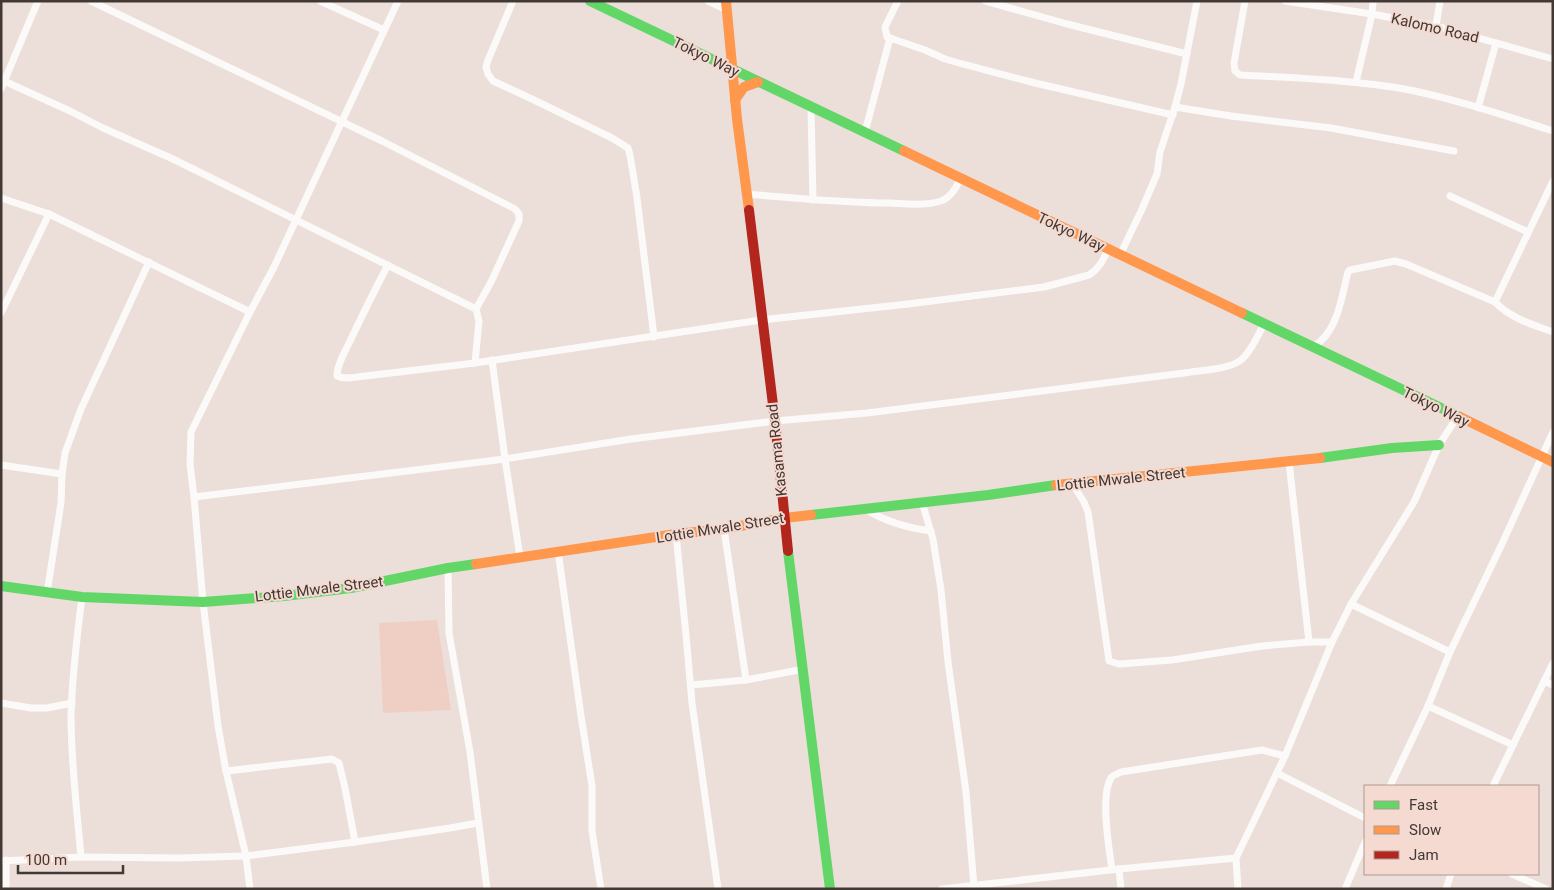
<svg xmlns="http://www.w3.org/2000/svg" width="1554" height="890" viewBox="0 0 1554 890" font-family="Roboto,sans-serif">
	<rect width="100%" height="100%" fill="#ecded9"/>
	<polygon fill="#efcfc4" points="437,620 451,710 383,713 379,623"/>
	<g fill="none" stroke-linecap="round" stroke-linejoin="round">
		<g stroke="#fcfaf9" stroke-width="7">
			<polyline points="91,1 382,141 515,209 519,214 519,221 491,282 476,309 479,321 475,363"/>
			<polyline points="320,1 384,30"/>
			<polyline points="513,1 488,60 486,67 488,74 493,81 534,100 612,138 628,148 630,155 637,198 654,337"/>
			<polyline points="708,1 727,10"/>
			<polyline points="898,1 885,27 887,37 925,50 945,59 959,63 1035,83 1173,115"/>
			<polyline points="985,1 1067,24 1187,54"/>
			<path d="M1245,1L1234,63L1235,71L1240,75C1297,78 1354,80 1410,90C1458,100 1506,116 1553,131"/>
			<polyline points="1285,1 1372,14 1436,26 1553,59"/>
			<polyline points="1436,26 1440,1"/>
			<polyline points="4,81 70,111 103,128 173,159 476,309"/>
			<polyline points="1356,82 1372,14 1373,1"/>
			<polyline points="1,89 38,1"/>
			<polyline points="1175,107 1231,116 1331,128 1454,151"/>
			<polyline points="811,108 813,200"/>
			<polyline points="1478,108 1496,43"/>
			<polyline points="865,132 890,38"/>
			<path d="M746,194C795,198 843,203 891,203C907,204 925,206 941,201C951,197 956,189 960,179"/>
			<polyline points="1450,196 1528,232"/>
			<polyline points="1,198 49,214 250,312"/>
			<polyline points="1120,255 1142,209 1157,174 1160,152 1175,107 1181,84 1197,1"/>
			<path d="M388,265C375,289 363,314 351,339C346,350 337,364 337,376C344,379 350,378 357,377L475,363L761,320L908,304L1044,287L1089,275C1099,269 1103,260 1108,250"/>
			<polyline points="1495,302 1553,181"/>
			<polyline points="1,313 49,214"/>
			<path d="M1313,347C1338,332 1341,299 1348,272L1350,270L1395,261L1406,264L1495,302C1510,318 1533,325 1553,332"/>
			<polyline points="492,360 505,459 520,557"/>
			<polyline points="1289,462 1309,642 1332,642"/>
			<polyline points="1,465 62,474"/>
			<polyline points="1072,483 1084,502 1088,512 1109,661 1119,664 1172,660 1262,646 1309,642"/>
			<path d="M194,497L505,459L631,439L775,421L867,413L1184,373C1200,370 1228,370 1241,360C1251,352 1258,335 1264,324"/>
			<polyline points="922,502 933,539 941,590 948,662 966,792 974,886"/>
			<path d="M865,509C886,522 907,528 931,531"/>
			<polyline points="724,529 746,680"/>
			<polyline points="676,534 686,635 692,703 718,889"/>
			<polyline points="558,551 581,716 592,786 592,831 601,889"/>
			<polyline points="448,568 449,633 470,752 487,889"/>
			<polyline points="47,593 61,503 62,474 65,453 81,409 149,262"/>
			<polyline points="1351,604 1450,652"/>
			<polyline points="1544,681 1553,685"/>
			<polyline points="691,685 746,680 804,669"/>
			<polyline points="1,703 31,708 47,708 72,703"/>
			<polyline points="1428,706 1513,745"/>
			<polyline points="226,771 332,759 339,763 345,788 355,842"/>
			<polyline points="1277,773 1365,818"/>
			<polyline points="1390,786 1428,706 1450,652 1501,546 1553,432"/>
			<polyline points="1493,786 1553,663"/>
			<path d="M81,857C77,810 71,763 71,716C72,676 77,636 82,597"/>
			<polyline points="6,860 6,889"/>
			<polyline points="1,861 81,857 179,858 246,856 355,842 450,828 478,823"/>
			<path d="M1112,869C1109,850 1100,795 1111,778C1113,775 1117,774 1121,772L1262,750L1285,756"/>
			<polyline points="1119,869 1121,889"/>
			<polyline points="1512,874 1546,889"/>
			<polyline points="250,889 246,856 226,771 218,726 203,602 194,497 190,464 191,432 250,312 274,267 398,1"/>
			<polyline points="942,889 1119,869 1236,858"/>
			<polyline points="1238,889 1236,858 1285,756 1332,642 1351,604 1414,502 1439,445 1457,417"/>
			<polyline points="1345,889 1365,842"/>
			<polyline points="1446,889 1451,874"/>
		</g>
		<g stroke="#63d668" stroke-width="10">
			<polyline points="590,1 904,151"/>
			<polyline points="1242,313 1460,417"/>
			<polyline points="1320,458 1392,448 1439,445"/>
			<polyline points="811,515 988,495 1056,485"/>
			<polyline points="788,551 830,889"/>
			<polyline points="1,586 82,597 203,602 284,596 351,588 448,568 476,564"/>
		</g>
		<g stroke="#ff974d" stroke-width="10">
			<polyline points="726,1 737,119 749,210"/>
			<polyline points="735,100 744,87 758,82"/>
			<polyline points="904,151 1242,313"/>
			<polyline points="1460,417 1553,462"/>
			<polyline points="1056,485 1320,458"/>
			<polyline points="476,564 676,534 724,529 784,518 811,515"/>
		</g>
		<polyline stroke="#b3261e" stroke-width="10" points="749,210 775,421 788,551"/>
	</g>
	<g text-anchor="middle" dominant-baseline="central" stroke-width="4" stroke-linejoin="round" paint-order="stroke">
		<g font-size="15" fill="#423834" stroke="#f4dad1">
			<text transform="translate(1435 28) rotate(13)">Kalomo Road</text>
			<text transform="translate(706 57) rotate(26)">Tokyo Way</text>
			<text transform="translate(1071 232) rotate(25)">Tokyo Way</text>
			<text transform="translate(1436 407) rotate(26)">Tokyo Way</text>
			<text transform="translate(777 450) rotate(-96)">Kasama Road</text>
			<text transform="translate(1121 479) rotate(-6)">Lottie Mwale Street</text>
			<text transform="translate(720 528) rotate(-9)">Lottie Mwale Street</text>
			<text transform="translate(319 589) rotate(-7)">Lottie Mwale Street</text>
		</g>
	</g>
	<rect width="1554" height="890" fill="none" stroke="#423834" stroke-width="5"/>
	<rect x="1364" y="785" width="175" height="90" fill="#f4dad1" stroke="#ad9992"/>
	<rect x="1374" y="801" width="25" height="8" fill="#63d668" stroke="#ad9992"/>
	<text x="1409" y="810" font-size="15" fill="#423834">Fast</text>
	<rect x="1374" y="826" width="25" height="8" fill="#ff974d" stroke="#ad9992"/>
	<text x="1409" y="835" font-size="15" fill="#423834">Slow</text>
	<rect x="1374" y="851" width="25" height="8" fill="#b3261e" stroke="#ad9992"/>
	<text x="1409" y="860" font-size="15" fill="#423834">Jam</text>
	<path d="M18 865v8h105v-8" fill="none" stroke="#423834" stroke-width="2.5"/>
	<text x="25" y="865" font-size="15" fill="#423834" stroke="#f4dad1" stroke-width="4" paint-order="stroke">100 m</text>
</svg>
